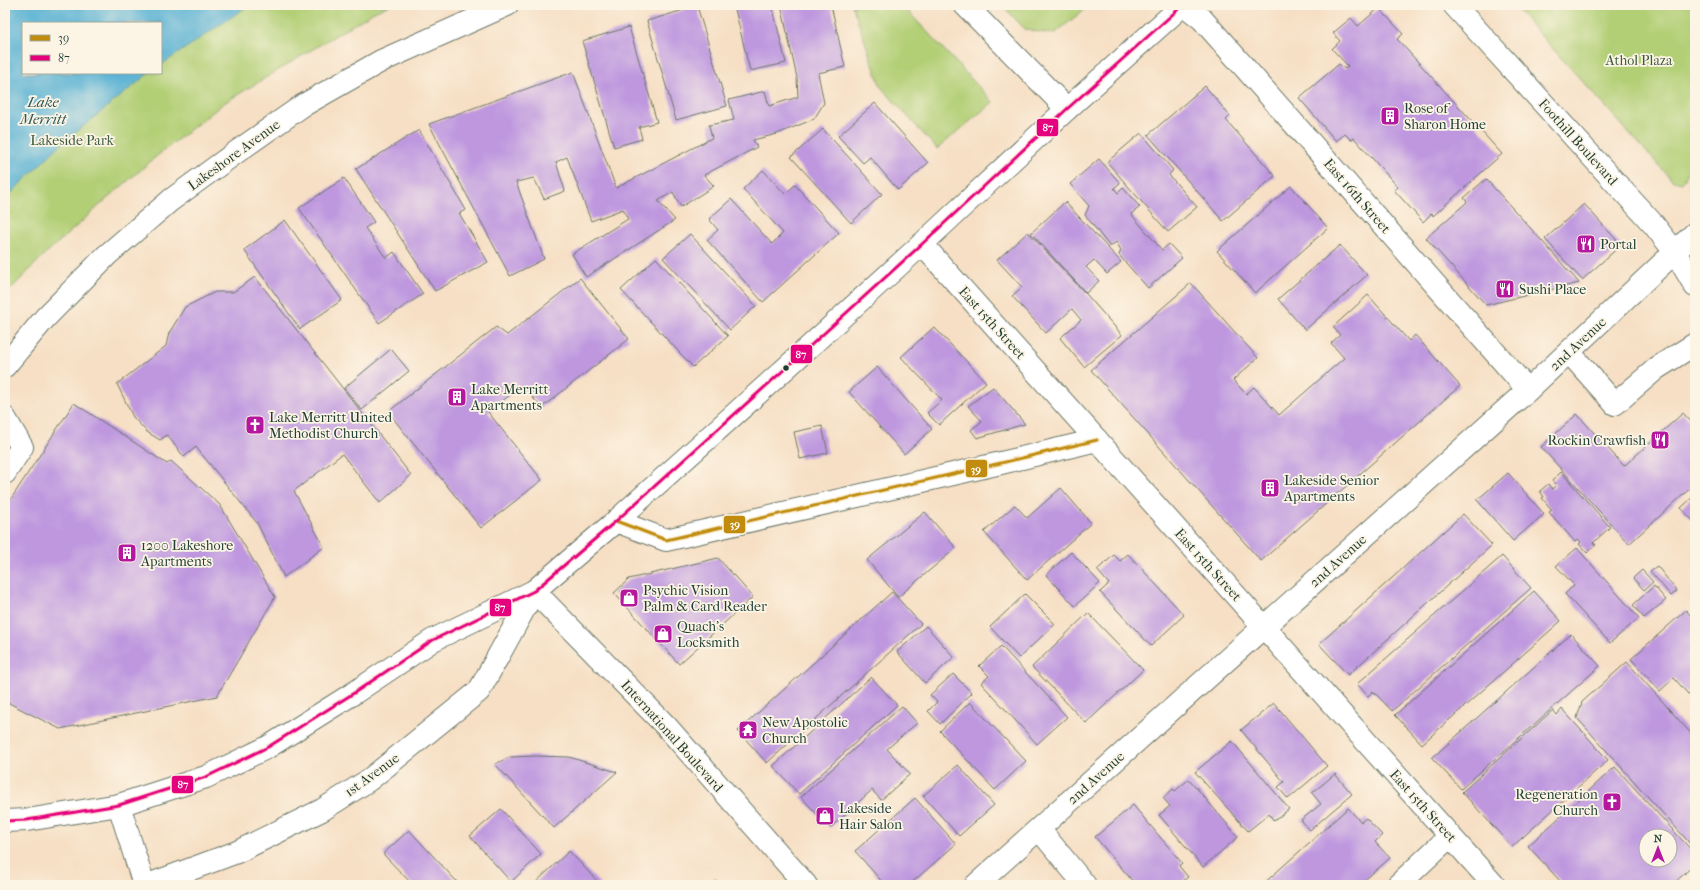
<svg xmlns="http://www.w3.org/2000/svg" width="1700" height="890" viewBox="0 0 1700 890" font-family="'IM FELL French Canon',serif">
	<rect width="100%" height="100%" fill="#fcf5e5"/>
	<filter id="ink" filterUnits="userSpaceOnUse"><feTurbulence type="fractalNoise" baseFrequency=".025" numOctaves="2"/><feDisplacementMap in="SourceGraphic" scale="8" xChannelSelector="R" yChannelSelector="G"/><feConvolveMatrix kernelMatrix="1 2 1 2 8 2 1 2 1" color-interpolation-filters="sRGB"/></filter>
	<filter id="wash" filterUnits="userSpaceOnUse"><feTurbulence type="fractalNoise" baseFrequency=".012" numOctaves="4" result="noise"/><feDisplacementMap in="SourceGraphic" scale="16" xChannelSelector="R" yChannelSelector="G"/><feGaussianBlur stdDeviation="0.9" result="paint"/><feColorMatrix in="noise" values="0 0 0 0 0 0 0 0 0 0 0 0 0 0 0 0 0 1.4 0 .05"/><feComposite in="paint" operator="in"/></filter>
	<g filter="url(#wash)">
		<rect width="100%" height="100%" fill="#f6dfc4"/>
		<g fill="#b2cf76" stroke="#688655" fill-rule="evenodd">
			<path d="M5,5H390L374,12L224,103L158,155L108,198L44,255L5,295ZM23,23H161V73H23Z"/>
			<polygon points="852,5 902,5 993,102 937,149 881,87"/>
			<polygon points="1002,5 1090,5 1054,34 1026,30"/>
			<polygon points="1513,5 1695,5 1695,160 1682,183 1673,181"/>
		</g>
		<polygon fill="#56b1d4" stroke="#3a7784" points="5,5 249,5 161,65 161,23 23,23 23,73 149,73 60,145 5,199"/>
		<g id="blocks">
			<g fill="#be97df" fill-rule="evenodd">
				<polygon points="734,5 772,5 786,63 750,71"/>
				<polygon points="781,5 831,5 845,67 818,73 824,103 814,119 777,134 753,140 757,147 704,175 714,186 681,207 673,192 658,201 675,220 586,277 572,254 628,219 623,209 591,221 567,157 556,162 565,191 544,199 534,178 516,182 544,259 510,276 429,124 573,72 616,188 712,138 709,125 734,120 729,100 765,91 769,106 798,97 797,78"/>
				<polygon points="697,6 727,106 676,120 647,21"/>
				<polygon points="1379,8 1403,34 1397,39 1502,154 1433,216 1432,213 1423,222 1394,190 1398,187 1354,138 1351,140 1345,134 1336,141 1299,98 1339,64 1345,69 1348,66 1332,49 1340,41 1333,33 1351,18 1358,26"/>
				<polygon points="629,27 657,122 639,127 642,139 614,147 582,41"/>
				<polygon points="1205,86 1230,116 1226,120 1275,176 1223,221 1148,135"/>
				<polygon points="875,103 928,163 898,190 870,157 863,163 838,136"/>
				<polygon points="823,129 882,194 851,223 791,157"/>
				<polygon points="419,130 466,210 459,213 488,262 435,291 356,169"/>
				<polygon points="1141,133 1173,170 1169,175 1197,207 1168,232 1107,162"/>
				<polygon points="1099,159 1120,183 1114,188 1118,193 1123,188 1140,207 1131,214 1162,250 1169,244 1182,258 1148,288 1119,255 1121,250 1116,242 1110,247 1085,215 1089,206 1070,184"/>
				<polygon points="763,170 785,194 795,185 839,233 763,302 707,240 718,230 709,219 731,199 772,244 783,233 743,189"/>
				<polygon points="344,178 374,222 365,228 386,258 394,252 423,294 379,323 299,208"/>
				<polygon points="1486,179 1542,241 1579,283 1486,305 1426,238 1467,202 1464,198"/>
				<polygon points="1291,186 1328,228 1255,293 1217,251"/>
				<polygon points="1065,202 1121,262 1107,274 1094,260 1086,267 1099,281 1086,293 1031,233"/>
				<polygon points="1584,204 1621,245 1582,280 1545,239"/>
				<polygon points="285,220 342,300 300,329 244,250"/>
				<polygon points="1028,232 1087,295 1122,335 1084,367 1060,338 1081,320 1072,309 1046,333 1012,296 1022,287 997,260"/>
				<polygon points="690,234 756,306 730,330 663,258"/>
				<polygon points="1340,245 1367,275 1305,330 1278,299"/>
				<polygon points="656,258 728,336 693,367 621,290"/>
				<polygon points="255,277 411,475 380,503 342,454 294,491 324,547 284,577 257,523 196,447 184,457 167,435 160,440 147,432 133,417 117,384 166,346 169,333 185,307 215,292 233,292"/>
				<polygon points="580,278 629,339 541,408 523,385 488,412 542,480 481,528 388,412 496,327 507,335"/>
				<polygon points="1191,283 1258,358 1233,380 1246,394 1254,387 1279,415 1344,358 1331,343 1340,335 1333,327 1368,295 1409,341 1415,335 1460,386 1261,561 1091,370"/>
				<polygon points="934,327 986,382 939,425 927,413 942,400 901,357"/>
				<polygon points="391,349 409,371 362,410 344,388"/>
				<polygon points="877,367 932,429 904,454 849,392"/>
				<polygon points="993,387 1025,424 977,438 971,430 982,421 968,406"/>
				<polygon points="74,403 167,464 171,461 220,505 275,597 217,696 60,729 5,701 5,508"/>
				<polygon points="1683,413 1695,426 1695,484 1629,544 1541,447 1577,414 1624,466"/>
				<polygon points="822,426 828,453 800,459 794,432"/>
				<polygon points="1561,472 1610,527 1593,543 1596,545 1587,553 1579,544 1581,542 1578,539 1575,542 1549,512 1552,510 1542,498 1544,497 1540,491 1548,484 1552,489 1556,485 1552,481"/>
				<polygon points="1508,473 1544,514 1513,541 1477,500"/>
				<polygon points="1061,488 1091,523 1027,580 984,532 1015,505 1027,518"/>
				<polygon points="1695,495 1695,523 1681,508"/>
				<polygon points="925,512 956,548 898,597 867,560"/>
				<polygon points="1463,514 1492,545 1348,675 1319,644"/>
				<polygon points="1577,548 1639,618 1610,643 1565,594 1574,585 1556,566"/>
				<polygon points="1071,552 1100,583 1075,606 1046,575"/>
				<polygon points="1128,554 1184,615 1151,646 1100,592 1109,584 1097,570 1114,555 1120,561"/>
				<polygon points="1502,556 1531,588 1392,711 1373,691 1368,696 1357,684"/>
				<polygon points="718,558 753,597 679,664 614,593 629,579"/>
				<polygon points="1657,566 1677,591 1671,596 1650,571"/>
				<polygon points="1642,570 1653,582 1644,590 1633,578"/>
				<polygon points="1654,586 1666,600 1644,618 1633,605"/>
				<polygon points="1534,591 1561,621 1422,744 1395,715"/>
				<polygon points="892,592 921,624 767,763 738,731"/>
				<polygon points="1025,594 1055,624 1019,658 990,627"/>
				<polygon points="1686,610 1695,621 1695,702 1674,678 1660,691 1631,659"/>
				<polygon points="1088,613 1143,670 1086,723 1032,667"/>
				<polygon points="926,626 954,657 925,683 897,652"/>
				<polygon points="1571,634 1600,666 1461,789 1432,758"/>
				<polygon points="1001,646 1067,717 1037,744 981,683 989,676 979,666"/>
				<polygon points="1627,662 1695,738 1695,849 1577,718 1582,702"/>
				<polygon points="953,674 972,693 940,724 928,711 937,702 930,695"/>
				<polygon points="871,677 897,705 799,794 773,766"/>
				<polygon points="970,702 1026,761 995,790 940,731"/>
				<polygon points="1274,703 1327,766 1288,799 1278,787 1284,782 1241,730"/>
				<polygon points="902,706 917,723 887,749 910,774 881,800 872,790 830,828 801,797"/>
				<polygon points="1562,709 1608,760 1512,847 1462,792 1553,710 1557,715"/>
				<polygon points="1232,741 1289,809 1274,821 1269,814 1248,831 1195,772"/>
				<polygon points="534,756 569,757 617,772 554,828 495,764 510,757"/>
				<polygon points="958,765 994,805 959,836 923,796"/>
				<path d="M1615,767L1695,854V864L1672,885H1558L1561,882L1528,846ZM1646,836H1670V860H1646Z"/>
				<polygon points="1335,774 1352,794 1310,830 1301,820 1321,804 1312,793"/>
				<polygon points="1189,779 1238,837 1203,867 1159,815 1170,806 1163,798 1173,789 1175,791"/>
				<polygon points="915,798 956,844 909,885 885,885 855,851"/>
				<polygon points="1133,805 1182,863 1179,866 1188,877 1178,885 1136,885 1095,837"/>
				<polygon points="1348,808 1361,822 1366,818 1382,835 1375,842 1390,858 1359,885 1262,885"/>
				<polygon points="501,809 541,854 511,882 470,836"/>
				<polygon points="409,830 460,885 413,885 383,854"/>
				<polygon points="569,851 601,885 533,885"/>
				<polygon points="716,881 721,885 711,885"/>
			</g>
		</g>
	</g>
	<g filter="url(#ink)">
		<use href="#blocks" fill-opacity="0" stroke="#6a7666" stroke-width="1"/>
		<g fill="none" stroke-linecap="round" stroke-linejoin="round">
			<g stroke="#6a7666" stroke-width="24">
				<g id="minor">
					<polyline points="965,5 1067,109"/>
					<polyline points="1184,5 1202,19 1528,390"/>
					<polyline points="1569,352 1615,404 1657,368 1695,344"/>
					<polyline points="5,366 45,318 107,255 171,200 238,151 302,106 381,61 507,5"/>
					<polyline points="5,418 22,447 5,473"/>
					<polyline points="616,521 666,540 1001,463 1097,440"/>
					<polyline points="1039,829 1085,885"/>
					<polyline points="976,885 1528,390 1695,233"/>
					<polyline points="1398,885 1450,836"/>
				</g>
			</g>
			<g stroke="#6a7666" stroke-width="24">
				<g id="major">
					<polyline points="1454,5 1654,225 1675,252 1695,286"/>
					<polyline points="922,244 1494,885"/>
					<polyline points="534,591 667,727 806,885"/>
					<polyline points="119,805 144,885"/>
					<polyline points="5,821 27,820 119,805 206,777 268,747 354,693 433,640 534,591 616,521 786,368 922,244 1067,109 1183,5"/>
					<polyline points="148,885 237,852 322,810 369,780 479,691 534,591"/>
				</g>
			</g>
			<use href="#minor" stroke="#fff" stroke-width="22"/>
			<use href="#major" stroke="#fff" stroke-width="22"/>
			<g stroke="#fcf5e5" stroke-width="6">
				<polyline id="bus-1" points="616,521 666,540 1001,463 1097,440"/>
			</g>
			<g stroke="#fcf5e5" stroke-width="6">
				<polyline id="bus-2" points="5,821 27,820 119,805 206,777 268,747 354,693 433,640 534,591 616,521 786,368 922,244 1067,109 1183,5"/>
			</g>
			<use href="#bus-1" stroke="#c18c0d" stroke-width="3"/>
			<use href="#bus-2" stroke="#e5007d" stroke-width="3"/>
		</g>
	</g>
	<defs>
		<g id="building-square" transform="scale(1)"><rect x="-9" y="-9" width="18" height="18" rx="4" fill="#b5179e" stroke="#fcf5e5"/><path d="M-4-6H4V6H1V3H-1V6H-4ZM-2.5-4.3h1.7v1.8h-1.7ZM.8-4.3h1.7v1.8H.8ZM-2.5-1h1.7V.8h-1.7ZM.8-1h1.7V.8H.8Z" fill="#fff"/></g>
		<g id="restaurant-square" transform="scale(1)"><rect x="-9" y="-9" width="18" height="18" rx="4" fill="#b5179e" stroke="#fcf5e5"/><path d="M-5-6h1v4h1v-4h1v4h1v-4h1v5L-1.5 .5V6h-2V.5L-5-1ZM5-6V6H3V1.5H1.5Q1.5-4 5-6Z" fill="#fff"/></g>
		<g id="church-square" transform="scale(1)"><rect x="-9" y="-9" width="18" height="18" rx="4" fill="#b5179e" stroke="#fcf5e5"/><path d="M-1.2-6h2.4v3.5h3.3v2.4h-3.3V6h-2.4V-.1h-3.3v-2.4h3.3Z" fill="#fff"/></g>
		<g id="shop-square" transform="scale(1)"><rect x="-9" y="-9" width="18" height="18" rx="4" fill="#b5179e" stroke="#fcf5e5"/><path d="M-5-2.5h2.3a2.7 3.5 0 0 1 5.4 0H5L5.5 6h-11ZM-1.5-2.5h3a1.5 2.3 0 0 0-3 0Z" fill="#fff"/></g>
		<g id="temple-square" transform="scale(1)"><rect x="-9" y="-9" width="18" height="18" rx="4" fill="#b5179e" stroke="#fcf5e5"/><path d="M0-6L5-2H3V0L6.5 2.5H4V6H1.5V3h-3V6H-4V2.5H-6.5L-3 0V-2H-5Z" fill="#fff"/></g>
	</defs>
	<g fill-rule="evenodd">
		<use href="#building-square" x="1390" y="116"/>
		<use href="#restaurant-square" x="1586" y="244"/>
		<use href="#restaurant-square" x="1505" y="289"/>
		<use href="#building-square" x="457" y="397"/>
		<use href="#church-square" x="255" y="425"/>
		<use href="#restaurant-square" x="1660" y="440"/>
		<use href="#building-square" x="1270" y="488"/>
		<use href="#building-square" x="127" y="553"/>
		<use href="#shop-square" x="629" y="598"/>
		<use href="#shop-square" x="663" y="634"/>
		<use href="#temple-square" x="748" y="730"/>
		<use href="#church-square" x="1612" y="802"/>
		<use href="#shop-square" x="825" y="816"/>
	</g>
	<circle fill="#1f3d34" stroke="#fcf5e5" stroke-width="1.5" cx="786" cy="368" r="3.5"/>
	<g text-anchor="middle" dominant-baseline="central" stroke-width="3.5" stroke-linejoin="round" paint-order="stroke">
		<g font-size="14" fill="#3c5a41" stroke="#fcf5e5">
			<text x="1639" y="60">Athol Plaza</text>
			<text x="72" y="140">Lakeside Park</text>
		</g>
		<g font-size="14" fill="#1f3d34" stroke="#fcf5e5" text-anchor="start">
			<text x="1404" y="108">Rose of<tspan x="1404" dy="16">Sharon Home</tspan></text>
			<text x="1600" y="244">Portal</text>
			<text x="1519" y="289">Sushi Place</text>
			<text x="471" y="389">Lake Merritt<tspan x="471" dy="16">Apartments</tspan></text>
			<text x="269" y="417">Lake Merritt United<tspan x="269" dy="16">Methodist Church</tspan></text>
			<text x="1646" y="440" text-anchor="end">Rockin Crawfish</text>
			<text x="1284" y="480">Lakeside Senior<tspan x="1284" dy="16">Apartments</tspan></text>
			<text x="141" y="545">1200 Lakeshore<tspan x="141" dy="16">Apartments</tspan></text>
			<text x="643" y="590">Psychic Vision<tspan x="643" dy="16">Palm &amp; Card Reader</tspan></text>
			<text x="677" y="626">Quach's<tspan x="677" dy="16">Locksmith</tspan></text>
			<text x="762" y="722">New Apostolic<tspan x="762" dy="16">Church</tspan></text>
			<text x="1598" y="794" text-anchor="end">Regeneration<tspan x="1598" dy="16">Church</tspan></text>
			<text x="839" y="808">Lakeside<tspan x="839" dy="16">Hair Salon</tspan></text>
		</g>
		<g font-size="14" fill="#1f3d34" stroke="#fcf5e5">
			<text transform="translate(1578 142) rotate(48)">Foothill Boulevard</text>
			<text transform="translate(234 155) rotate(-36)">Lakeshore Avenue</text>
			<text transform="translate(1357 196) rotate(49)">East 16th Street</text>
			<text transform="translate(992 323) rotate(48)">East 15th Street</text>
			<text transform="translate(1578 344) rotate(-43)">2nd Avenue</text>
			<text transform="translate(1338 561) rotate(-42)">2nd Avenue</text>
			<text transform="translate(1208 565) rotate(48)">East 15th Street</text>
			<text transform="translate(672 736) rotate(48)">International Boulevard</text>
			<text transform="translate(372 775) rotate(-36)">1st Avenue</text>
			<text transform="translate(1096 778) rotate(-42)">2nd Avenue</text>
			<text transform="translate(1423 806) rotate(48)">East 15th Street</text>
		</g>
		<g font-size="15" font-style="italic" fill="#2d5a5c" stroke="#fcf5e5">
			<text x="43" y="102">Lake<tspan x="43" dy="17">Merritt</tspan></text>
		</g>
	</g>
	<g stroke="#fcf5e5" stroke-width="1.5">
		<rect x="1036" y="118" width="23" height="19" rx="4" fill="#e5007d"/>
		<rect x="790" y="344" width="23" height="20" rx="4" fill="#e5007d"/>
		<rect x="965" y="459" width="23" height="19" rx="4" fill="#c18c0d"/>
		<rect x="723" y="515" width="23" height="19" rx="4" fill="#c18c0d"/>
		<rect x="489" y="598" width="23" height="19" rx="4" fill="#e5007d"/>
		<rect x="171" y="775" width="23" height="19" rx="4" fill="#e5007d"/>
	</g>
	<g font-size="11" text-anchor="middle" font-weight="bold" fill="#fff">
		<text x="1048" y="131">87</text>
		<text x="801" y="358">87</text>
		<text x="976" y="473">39</text>
		<text x="735" y="528">39</text>
		<text x="500" y="611">87</text>
		<text x="183" y="788">87</text>
	</g>
	<rect width="1700" height="890" fill="none" stroke="#fcf5e5" stroke-width="20"/>
	<rect x="22" y="22" width="140" height="52" fill="#fcf5e5" stroke="#a4ab9e"/>
	<rect x="30" y="35" width="20" height="6" fill="#c18c0d" stroke="#a4ab9e"/>
	<text x="58" y="42" font-size="12" fill="#1f3d34">39</text>
	<rect x="30" y="55" width="20" height="6" fill="#e5007d" stroke="#a4ab9e"/>
	<text x="58" y="62" font-size="12" fill="#1f3d34">87</text>
	<g transform="translate(1658 848)"><circle r="19" fill="#fcf5e5" stroke="#a4ab9e"/>
	<path d="M0-3L7 15L0 10L-7 15Z" fill="#b5179e"/>
	<text y="-6" font-size="11" font-weight="bold" text-anchor="middle" fill="#1f3d34">N</text>
	</g>
</svg>
